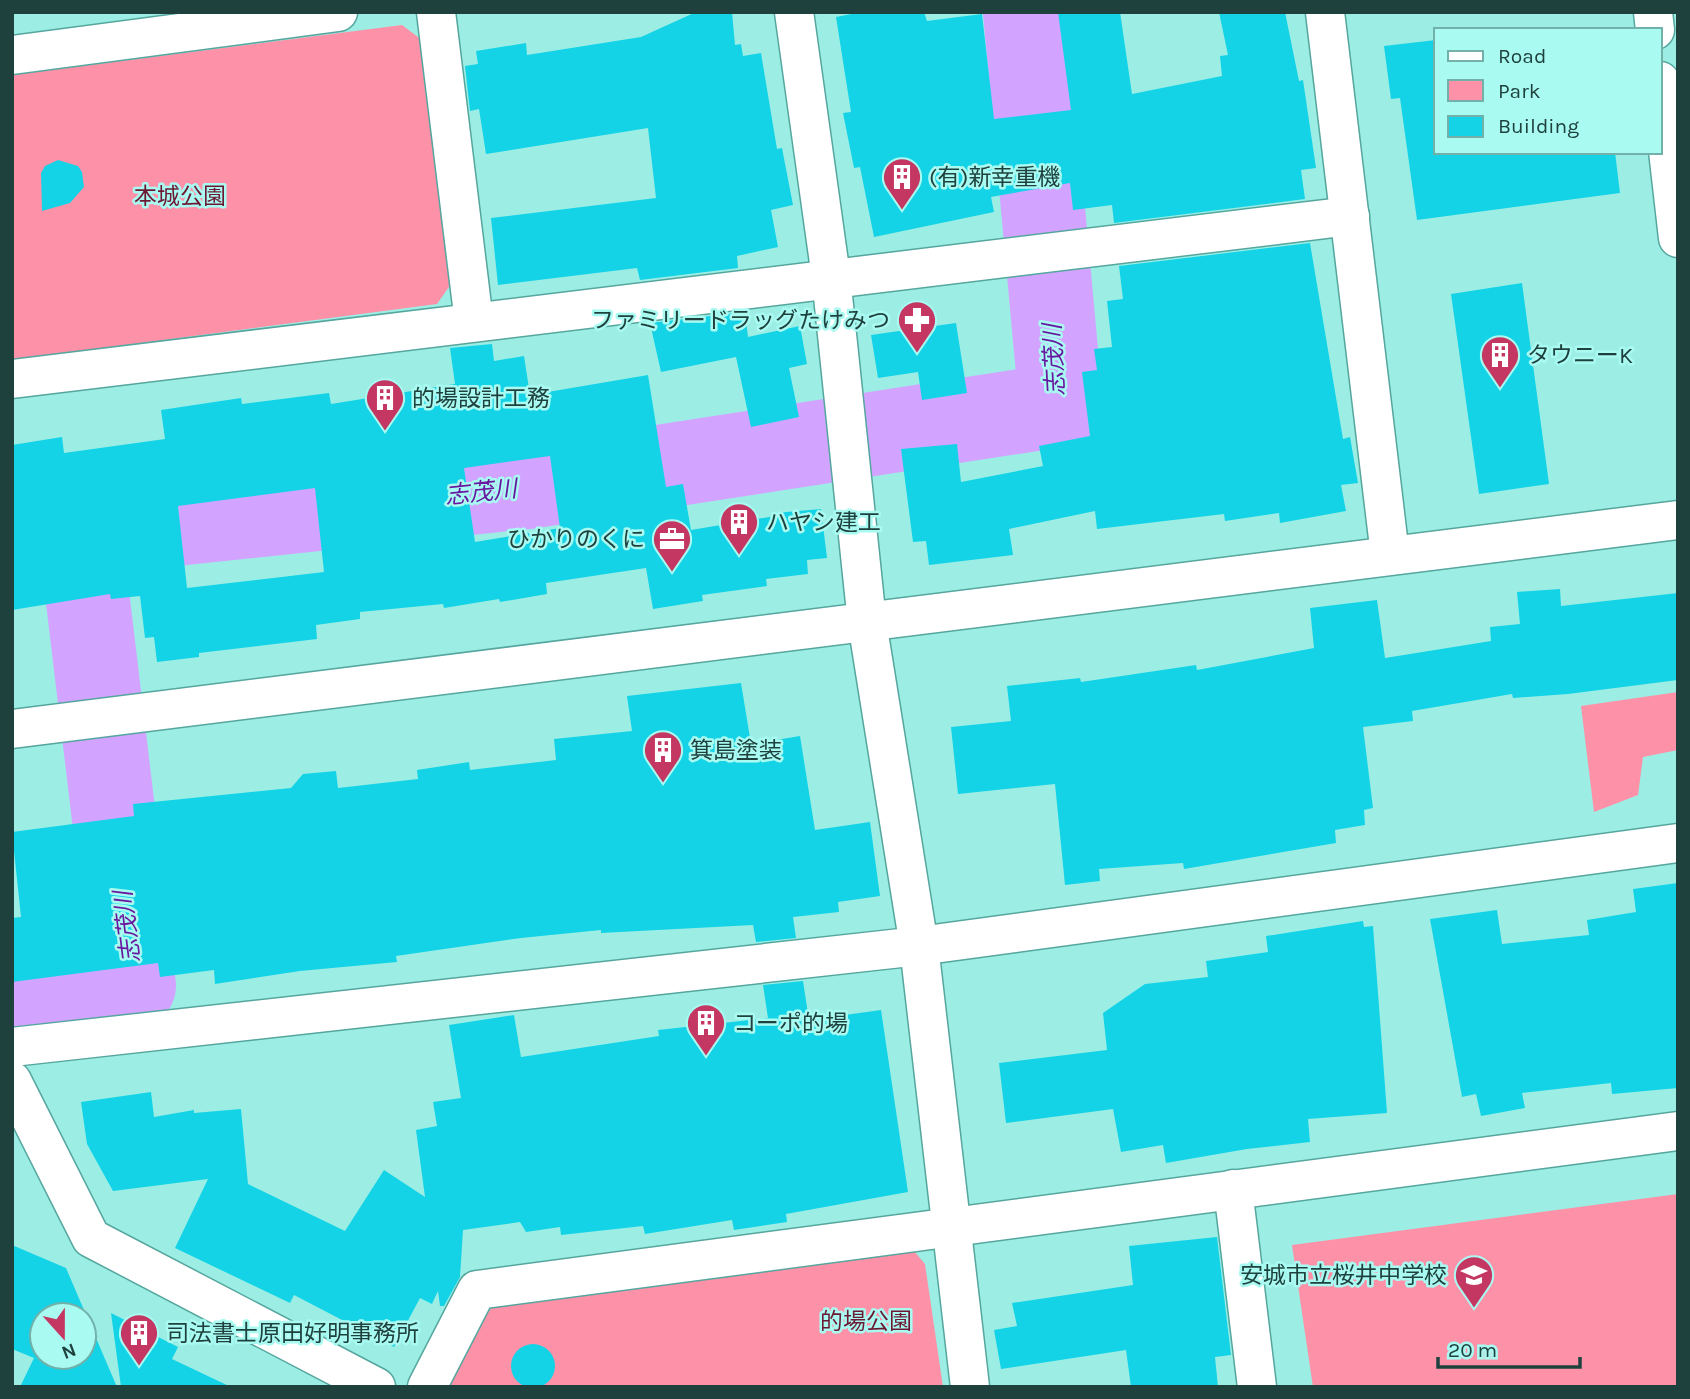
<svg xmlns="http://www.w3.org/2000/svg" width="1690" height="1399" viewBox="0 0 1690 1399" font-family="Karla,'Noto Sans JP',sans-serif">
	<rect width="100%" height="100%" fill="#9ceee4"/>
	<g fill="#fd91a8">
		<polygon points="402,25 422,40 451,284 437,304 12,360 12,75"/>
		<polygon points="1678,692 1678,750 1643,757 1638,795 1594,812 1581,706"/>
		<polygon points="1678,1194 1678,1387 1313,1387 1292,1245"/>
		<polygon points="913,1250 925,1264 943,1387 444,1387 495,1301"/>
	</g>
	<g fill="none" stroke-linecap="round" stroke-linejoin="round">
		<polyline stroke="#d2a4ff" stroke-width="84" points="12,1002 134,986 80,534 528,487 1061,405 1025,12"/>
	</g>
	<g fill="#14d3e7" fill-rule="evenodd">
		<polygon points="696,12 732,12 735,45 741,44 743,56 761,53 777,149 782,148 793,205 771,210 778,247 737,256 738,268 640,280 637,268 498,285 491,218 656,198 648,128 486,154 479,109 470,111 465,66 478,64 476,51 526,43 527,55 641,37"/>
		<polygon points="862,12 924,12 927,21 982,14 994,119 1071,110 1058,12 1120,12 1132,94 1222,76 1220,56 1228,55 1219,12 1285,12 1299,81 1303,80 1316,168 1301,170 1305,199 1114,223 1112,205 1073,210 1070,183 991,197 994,212 874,237 860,167 854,168 843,113 851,112 836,17"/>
		<polygon points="1436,40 1436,152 1615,152 1620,193 1417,220 1400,98 1391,99 1384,46"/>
		<polygon points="58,160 78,166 82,172 84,187 70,203 42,211 41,173 45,166"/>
		<polygon points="1310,243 1343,439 1350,437 1358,483 1341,485 1346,511 1280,523 1279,513 1225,521 1224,514 1097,529 1095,511 1009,529 1013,555 929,565 926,541 913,542 901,449 957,444 961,482 1043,466 1039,446 1090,436 1082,372 1097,370 1094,349 1112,347 1107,301 1123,299 1119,266"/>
		<polygon points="1522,283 1549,484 1479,494 1451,294"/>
		<polygon points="745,312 748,337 800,326 807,364 789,368 799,417 751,427 736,357 661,372 650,323"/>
		<polygon points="956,323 967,393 922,400 918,372 878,378 871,335"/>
		<path d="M492,344L494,361L524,356L530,395L648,375L666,487L683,484L691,530L775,516V513L821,509L827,558L807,560L808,574L766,579L767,586L702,595L703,601L653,609L646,568L546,583L547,594L500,602L499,599L444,608L443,604L360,612V619L316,625L317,639L199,653V657L157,662L154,637L145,638L140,596L111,599L110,594L12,610V445L62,437L64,453L165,439L161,410L241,398L242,404L329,393L331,404L455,384L450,348ZM550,456L560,528L475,542L464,468ZM315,488L324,572L187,588L178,506Z"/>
		<polygon points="1560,589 1561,606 1678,593 1678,680 1568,694 1513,698 1512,694 1412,711 1413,721 1363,727 1373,808 1364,810 1365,825 1335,830 1336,843 1184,869 1183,863 1099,869 1100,881 1065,885 1055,784 958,794 951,727 1011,721 1007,686 1080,678 1081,682 1196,665 1197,670 1314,648 1310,608 1377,600 1385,658 1491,641 1490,627 1520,624 1517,592"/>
		<polygon points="741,683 751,744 800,736 815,830 870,822 880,896 838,902 839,912 793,917 796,938 756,942 753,925 601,933 601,930 521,938 396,956 397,962 300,971 215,984 214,970 160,977 158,963 12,982 12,918 21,917 12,832 134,816 133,804 291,788 303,774 336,771 338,788 418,779 417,770 469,762 470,770 556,760 554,739 632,731 627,696"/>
		<polygon points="1678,883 1678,1088 1612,1094 1611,1083 1522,1093 1525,1108 1481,1116 1476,1094 1462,1097 1430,919 1497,910 1502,944 1589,935 1587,920 1636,912 1633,889"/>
		<polygon points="1363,921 1364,927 1373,926 1387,1113 1308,1119 1310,1142 1247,1149 1166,1163 1163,1145 1121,1152 1113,1109 1006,1123 999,1063 1107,1050 1103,1013 1145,984 1208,977 1206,961 1268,952 1266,936"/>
		<polygon points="803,981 809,1020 881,1010 908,1192 786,1214 787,1222 734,1230 732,1220 645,1234 643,1226 561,1235 560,1227 526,1232 520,1222 463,1230 460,1277 444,1306 440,1306 438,1291 432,1304 420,1298 394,1347 294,1295 290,1303 175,1248 208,1179 113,1191 87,1144 81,1102 151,1092 154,1117 194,1110 194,1113 241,1109 248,1184 345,1231 384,1170 425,1197 416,1130 437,1126 433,1102 461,1098 449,1025 514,1015 521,1057 659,1036 658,1030 768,1018 763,985"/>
		<polygon points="1217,1237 1231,1355 1215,1357 1218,1387 1131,1387 1126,1350 1001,1369 994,1330 1017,1326 1012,1303 1133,1285 1129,1246"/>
		<path d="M12,1245L66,1268L117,1387H20L34,1358L12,1349ZM42,1315H84V1357H42Z"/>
		<polygon points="111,1313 178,1347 172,1359 231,1387 121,1387"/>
		<circle cx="533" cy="1366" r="22"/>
	</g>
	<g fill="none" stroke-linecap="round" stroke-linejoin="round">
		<g stroke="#55a69e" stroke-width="41">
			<g id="minor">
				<polyline points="436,12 474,322"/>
				<polyline points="794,12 831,277 867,622 919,946 970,1387"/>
				<polyline points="1325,12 1390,555"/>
				<polyline points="1653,12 1655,30"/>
				<polyline points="12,55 338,12"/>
				<polyline points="1660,81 1678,238"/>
				<polyline points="12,379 1350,216"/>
				<polyline points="12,729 1678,520"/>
				<polyline points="12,1047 919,946 1678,843"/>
				<polyline points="12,1081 91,1238 376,1387"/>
				<polyline points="1233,1189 1257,1387"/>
				<polyline points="427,1387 477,1290 1678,1131"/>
			</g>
		</g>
		<use href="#minor" stroke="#fff" stroke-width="38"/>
	</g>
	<defs>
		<g id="building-pin" transform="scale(2.0125)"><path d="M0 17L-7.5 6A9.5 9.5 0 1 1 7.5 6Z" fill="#c53763" stroke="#a9fbf2"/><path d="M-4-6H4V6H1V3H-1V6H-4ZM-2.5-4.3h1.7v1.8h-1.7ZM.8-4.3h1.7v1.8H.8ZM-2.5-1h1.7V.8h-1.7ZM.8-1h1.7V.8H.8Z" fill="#fff"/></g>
		<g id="pharmacy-pin" transform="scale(2.0125)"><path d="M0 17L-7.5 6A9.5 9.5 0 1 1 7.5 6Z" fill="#c53763" stroke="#a9fbf2"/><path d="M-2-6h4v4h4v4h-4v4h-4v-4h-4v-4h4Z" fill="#fff"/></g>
		<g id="office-pin" transform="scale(2.0125)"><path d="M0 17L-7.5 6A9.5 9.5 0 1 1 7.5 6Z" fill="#c53763" stroke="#a9fbf2"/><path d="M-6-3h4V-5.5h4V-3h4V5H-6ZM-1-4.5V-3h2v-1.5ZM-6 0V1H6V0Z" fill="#fff"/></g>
		<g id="school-pin" transform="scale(2.0125)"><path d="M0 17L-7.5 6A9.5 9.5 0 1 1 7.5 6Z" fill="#c53763" stroke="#a9fbf2"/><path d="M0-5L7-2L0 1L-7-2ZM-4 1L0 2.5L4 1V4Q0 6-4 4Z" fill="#fff"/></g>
	</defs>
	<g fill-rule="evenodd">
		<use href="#building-pin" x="902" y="177"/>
		<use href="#pharmacy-pin" x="917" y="320"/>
		<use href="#building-pin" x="1500" y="355"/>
		<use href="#building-pin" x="385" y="398"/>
		<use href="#building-pin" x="739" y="522"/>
		<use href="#office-pin" x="672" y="539"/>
		<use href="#building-pin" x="663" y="750"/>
		<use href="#building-pin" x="706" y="1023"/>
		<use href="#school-pin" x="1474" y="1275"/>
		<use href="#building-pin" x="139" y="1333"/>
	</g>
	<g text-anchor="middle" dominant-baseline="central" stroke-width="5" stroke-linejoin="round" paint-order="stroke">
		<g font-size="23" fill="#1f413e" stroke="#a9fbf2" text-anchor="start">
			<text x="929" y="177">(有)新幸重機</text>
			<text x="890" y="320" text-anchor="end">ファミリードラッグたけみつ</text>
			<text x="1527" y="355">タウニーK</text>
			<text x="412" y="398">的場設計工務</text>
			<text x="766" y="522">ハヤシ建工</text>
			<text x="645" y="539" text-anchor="end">ひかりのくに</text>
			<text x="690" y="750">箕島塗装</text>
			<text x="733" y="1023">コーポ的場</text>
			<text x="1447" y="1275" text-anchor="end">安城市立桜井中学校</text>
			<text x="166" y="1333">司法書士原田好明事務所</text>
		</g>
		<g font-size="23" fill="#6c1832" stroke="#a9fbf2">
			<text x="180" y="196">本城公園</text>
			<text x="866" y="1321">的場公園</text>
		</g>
		<g font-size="24" font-style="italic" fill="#6a179f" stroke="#a9fbf2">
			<text transform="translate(1054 360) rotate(-93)">志茂川</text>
			<text transform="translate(481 492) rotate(-6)">志茂川</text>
			<text transform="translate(127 927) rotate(-97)">志茂川</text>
		</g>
	</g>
	<rect width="1690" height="1399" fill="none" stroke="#1f413e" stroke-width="28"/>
	<rect x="1434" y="28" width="228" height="126" fill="#a9fbf2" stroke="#72b1aa" stroke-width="2"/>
	<rect x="1448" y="51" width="35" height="10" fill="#ffffff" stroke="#72b1aa" stroke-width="2"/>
	<text x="1498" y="63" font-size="21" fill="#1f413e">Road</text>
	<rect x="1448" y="80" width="35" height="21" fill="#fd91a8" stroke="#72b1aa" stroke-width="2"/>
	<text x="1498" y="98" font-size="21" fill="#1f413e">Park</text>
	<rect x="1448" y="116" width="35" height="21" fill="#14d3e7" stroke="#72b1aa" stroke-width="2"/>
	<text x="1498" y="133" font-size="21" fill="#1f413e">Building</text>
	<g transform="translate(63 1336) rotate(159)"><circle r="33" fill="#a9fbf2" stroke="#72b1aa" stroke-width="2"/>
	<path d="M0-5L12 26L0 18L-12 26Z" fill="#c53763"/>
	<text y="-10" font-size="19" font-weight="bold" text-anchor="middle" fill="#1f413e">N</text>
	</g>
	<path d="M1438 1357v10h142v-10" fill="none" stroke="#1f413e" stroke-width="3.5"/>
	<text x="1448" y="1357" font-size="21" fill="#1f413e" stroke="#a9fbf2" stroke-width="5" paint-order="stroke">20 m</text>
</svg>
